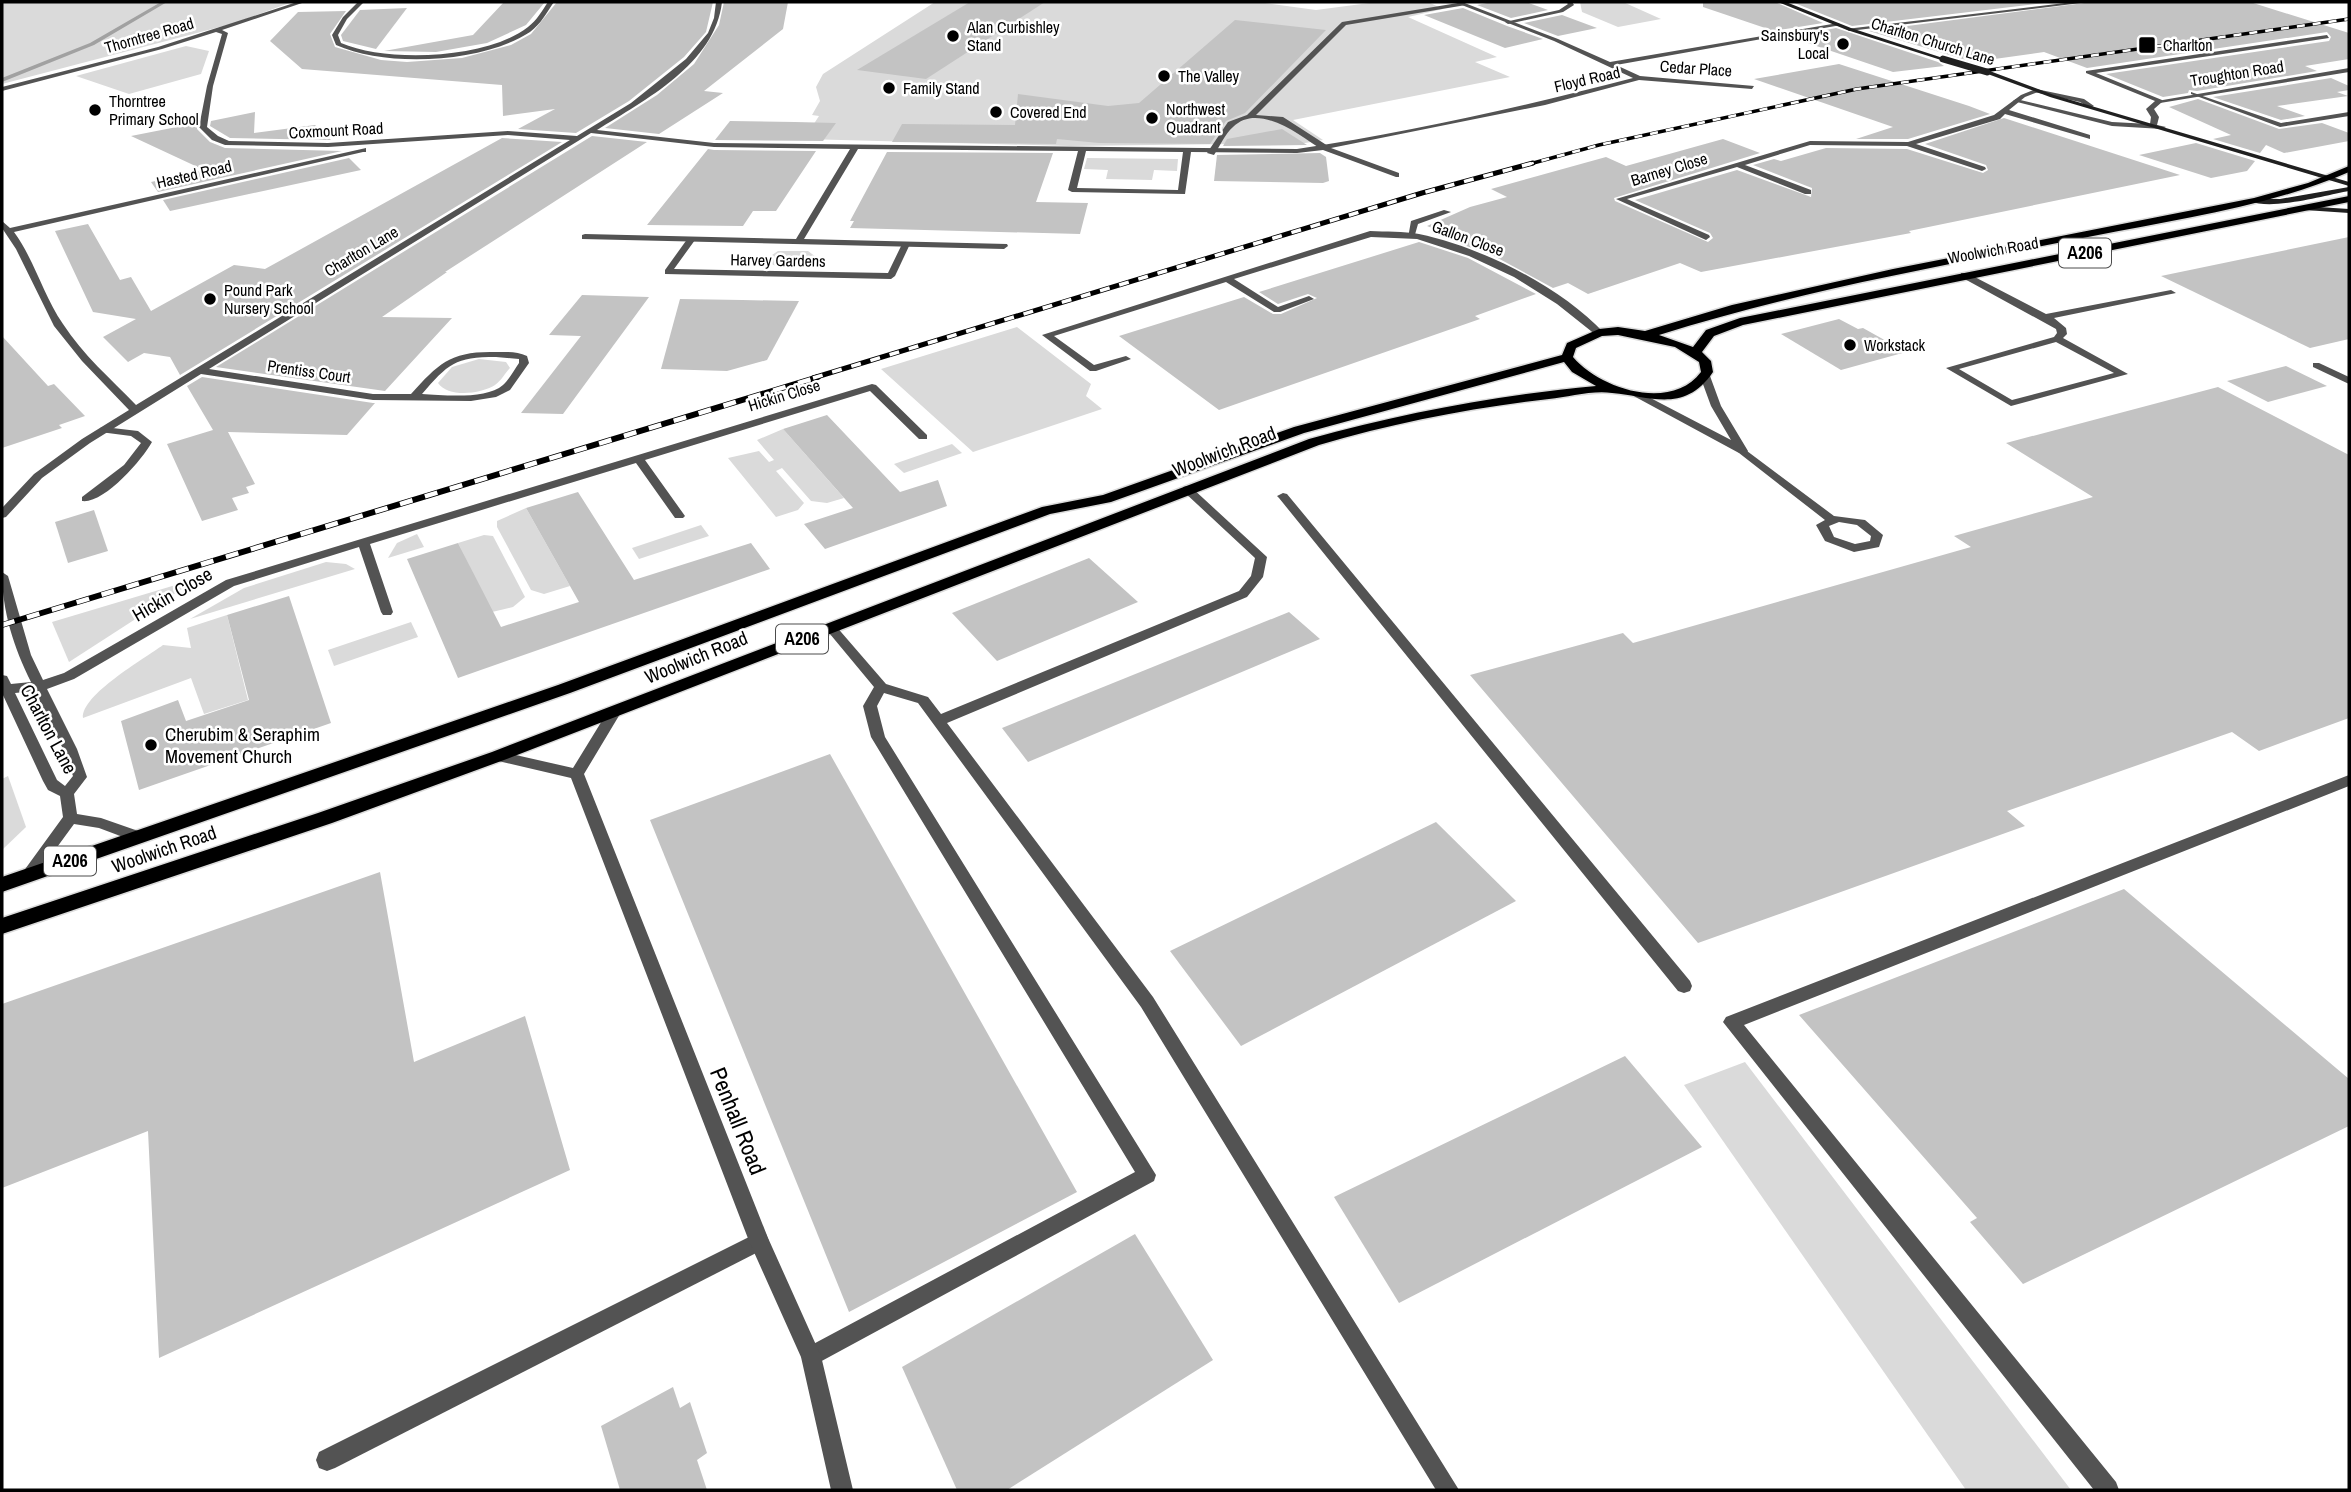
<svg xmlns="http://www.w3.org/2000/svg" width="2351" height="1492" font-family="'Archivo Narrow',sans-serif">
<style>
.green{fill:#dadada}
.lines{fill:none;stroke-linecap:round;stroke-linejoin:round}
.stream{fill:#a1a1a1;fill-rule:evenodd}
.building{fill:#c3c3c3}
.primary-casing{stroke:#dbdbdb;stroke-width:3}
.lane{fill:#535353;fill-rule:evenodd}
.street{fill:#535353;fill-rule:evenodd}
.secondary{fill:#202020;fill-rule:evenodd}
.primary{fill:#000;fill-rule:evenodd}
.rail-far2-casing{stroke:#000;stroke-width:3.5}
.rail-far1-casing{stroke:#000;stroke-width:5}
.rail-casing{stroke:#000;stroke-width:6}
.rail-far2{stroke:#fff;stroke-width:2.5;stroke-dasharray:8;stroke-linecap:butt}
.rail-far1{stroke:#fff;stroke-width:3.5;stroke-dasharray:10;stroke-linecap:butt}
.rail{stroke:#fff;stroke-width:4.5;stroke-dasharray:13;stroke-linecap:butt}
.secondary-bridge{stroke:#202020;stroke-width:7}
.poi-dot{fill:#000;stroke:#fff;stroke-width:2.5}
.labels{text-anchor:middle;stroke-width:5;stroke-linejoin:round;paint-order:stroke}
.far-poi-label{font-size:16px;fill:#000;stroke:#fff;text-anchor:start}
.far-street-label{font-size:16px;fill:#000;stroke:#fff}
.shield{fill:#fff;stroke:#4c4c4c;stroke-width:2}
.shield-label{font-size:18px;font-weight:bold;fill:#000}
.street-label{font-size:19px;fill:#000;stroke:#fff}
.poi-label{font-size:19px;fill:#000;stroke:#fff;text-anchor:start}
.near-street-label{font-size:23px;fill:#000;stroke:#fff}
</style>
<rect width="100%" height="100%" fill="#fff"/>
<g class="green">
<polygon points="2,2 292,2 235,23 2,84"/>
<polygon points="935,2 1258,2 1316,10 1377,2 1428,2 1443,9 1408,17 1497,57 1475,62 1510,77 1293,120 1323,140 1305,143 1070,146 804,139 819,116 812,115 820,101 816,87 823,74"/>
<polygon points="1580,2 1623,2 1661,19 1618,27 1582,12"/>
<polygon points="186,46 209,51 201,74 129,94 76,76"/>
<polygon points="1087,158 1178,159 1177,171 1154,170 1152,180 1106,179 1108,170 1084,169"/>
<path d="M778,251H808L816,257C808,270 787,266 773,265L769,257Z"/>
<polygon points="1017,327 1091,384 1086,396 1102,409 973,452 881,369"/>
<path d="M479,359L506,362L510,368C505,373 501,381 495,385C481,394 448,398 438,383L452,367Z"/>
<polygon points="783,429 844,498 827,503 811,501 782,468 776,471 804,503 798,510 776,517 728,458 759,451 769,462 774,460 757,440"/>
<polygon points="952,444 962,453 904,473 894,464"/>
<polygon points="526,508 570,586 544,594 531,590 497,527 497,521"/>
<polygon points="701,525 709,536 639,559 632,548"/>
<polygon points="417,534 424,547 388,558 397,543"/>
<polygon points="484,535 493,536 525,597 513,607 492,612 458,543"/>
<polygon points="326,562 346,564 355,569 190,619 244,588"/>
<polygon points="199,578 69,662 52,622"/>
<path d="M227,615L248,700L204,714L191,678L83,718C81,695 144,659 163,645L191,648L187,628Z"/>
<polygon points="411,622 418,637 334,666 328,650"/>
<polygon points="8,776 26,827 2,850 2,779"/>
<polygon points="1745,1062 2071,1490 1966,1490 1684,1085"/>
</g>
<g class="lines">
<polygon class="stream" points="161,2 167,2 94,45 2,82 2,78 90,43"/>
</g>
<g class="building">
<polygon points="504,2 545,2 526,25 487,43 436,52 384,51 473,35"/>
<polygon points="557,2 713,2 706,32 684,57 629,101 576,133 518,129 555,109 503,116 502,85 302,69 270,41 298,12 346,11 330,34 335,47 381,60 407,62 462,58 511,45 531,34"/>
<polygon points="724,2 788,2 783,29 704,91 723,93 659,134 605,128 657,95 694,64 719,25"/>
<polygon points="970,2 1045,2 926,79 857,70"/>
<polygon points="1492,2 1526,2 1548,10 1511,18 1477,5"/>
<polygon points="1703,2 1775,2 1823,23 1774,31 1703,7"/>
<polygon points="1792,2 2053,2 1852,26"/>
<polygon points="2092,2 2250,2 2349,33 2349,59 2305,66 2317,71 2197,91 2189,90 2188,93 2163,97 2106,74 2329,41 2331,37 2327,32 2087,68 2044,52 1973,62 1869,31"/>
<polygon points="407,8 376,49 343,41 341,35 360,10"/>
<polygon points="1463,8 1507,26 1543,39 1505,48 1424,15"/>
<polygon points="1562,15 1597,28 1558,36 1524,23"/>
<polygon points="1235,20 1326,30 1245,113 1226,121 1210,144 1099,143 1057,139 1056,144 892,142 902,124 1015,125 1018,94 1108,106 1139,103"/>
<polygon points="1836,28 1938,62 1944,66 1893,72 1790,37"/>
<polygon points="1839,64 1969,106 1990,114 1908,139 1856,139 1893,127 1754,79"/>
<polygon points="2331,78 2349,86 2349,90 2337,92 2348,96 2277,106 2305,116 2281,120 2213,97"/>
<polygon points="2198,99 2279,129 2322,123 2349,133 2349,141 2284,153 2266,145 2260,153 2213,139 2231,135 2169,107"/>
<polygon points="255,112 254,133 315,125 331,140 230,138 210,126 211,121"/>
<polygon points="2004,118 2180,175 1909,231 1911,233 1701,272 1680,263 1588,294 1568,283 1553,288 1494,256 1439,236 1447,234 1427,226 1470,207 1507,197 1491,189 1606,157 1626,166 1723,139 1760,153 1614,198 1615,201 1708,242 1713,238 1710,233 1635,200 1737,170 1811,197 1812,188 1753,165 1774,159 1781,161 1826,148 1907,149 1983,173 1988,170 1986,165 1925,144"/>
<polygon points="730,121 795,122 836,123 823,141 715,140"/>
<polygon points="197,123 197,129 210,142 225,148 342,151 158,192 151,182 204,170 131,136"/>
<polygon points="1282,129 1307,145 1223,146 1227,139"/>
<polygon points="592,136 647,142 445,272 447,272 382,317 452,318 385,391 216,367"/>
<polygon points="502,138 562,142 180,375 170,357 144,353 128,362 103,337 136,319 93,312 55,231 88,224 120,280 131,277 151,311 234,265 265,269"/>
<polygon points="2196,143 2255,161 2247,171 2211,178 2139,155"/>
<polygon points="708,149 714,150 816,151 776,211 753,211 743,226 647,225"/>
<polygon points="887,152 1053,153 1036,202 1088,203 1080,234 850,228 854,221 850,221"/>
<polygon points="1320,153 1326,157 1329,181 1323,183 1214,181 1217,155"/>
<polygon points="349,158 361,170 170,211 163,200"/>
<polygon points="2349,237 2349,339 2310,348 2161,276"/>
<polygon points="1419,242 1468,258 1536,294 1475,316 1480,319 1219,410 1119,336 1244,297 1273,314 1281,314 1317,298 1308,294 1278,304 1259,292"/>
<polygon points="582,295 649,297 563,414 521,413 581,336 549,335"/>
<polygon points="680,299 742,300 799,301 767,360 727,371 661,369"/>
<polygon points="1839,319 1858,329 1863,328 1906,352 1841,370 1781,334"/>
<polygon points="2,336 48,386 54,384 85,416 59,425 62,428 2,448"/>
<polygon points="2286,366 2327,386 2268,402 2227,381"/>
<polygon points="202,377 373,403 375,403 347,435 228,432 255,484 246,487 249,493 232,498 238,510 202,521 167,444 213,430 187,386"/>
<polygon points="2218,387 2349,455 2349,718 2259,751 2232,732 2007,811 2025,826 1698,943 1470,675 1623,633 1633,643 1971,547 1954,536 2093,497 2006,443"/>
<polygon points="827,415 900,492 938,480 947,506 825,549 804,524 853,508 783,429"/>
<polygon points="578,492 634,580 751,543 770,569 458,678 407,559 458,543 501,627 579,602 526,508"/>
<polygon points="94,510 108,551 68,563 55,522"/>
<polygon points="1089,558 1138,602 997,661 952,613"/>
<polygon points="289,596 331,723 139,790 121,721 178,700 186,721 249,700 227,615"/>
<polygon points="1289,612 1320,639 1028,762 1002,728"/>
<polygon points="830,754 1077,1192 849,1312 650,820"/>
<polygon points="1436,822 1516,901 1241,1046 1170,951"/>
<polygon points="380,872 414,1062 525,1016 570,1170 159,1358 148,1131 2,1188 2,1004"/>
<polygon points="2124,889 2349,1079 2349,1126 2023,1284 1970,1222 1977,1218 1799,1015"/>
<polygon points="1625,1056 1702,1147 1399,1303 1334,1197"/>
<polygon points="1135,1234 1213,1360 1007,1490 957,1490 902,1367"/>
<polygon points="673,1387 680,1408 690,1402 707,1453 697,1460 707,1490 620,1490 601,1426"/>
</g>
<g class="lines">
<g class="primary-casing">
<path id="primary" d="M2349,166V172C2268,207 2179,219 2093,236C1947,265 1801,290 1659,335L1693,347L1706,330L1740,318L2349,196V202L1743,325L1714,336L1702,352L1711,361L1713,372C1685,413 1653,397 1612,393C1593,390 1568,397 1549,399C1471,408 1394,423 1319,445L504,760L332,823L2,934V918L318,813L492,752L1309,439C1403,413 1499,395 1596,386L1572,372L1564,362L1304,433L1111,502L1050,514L570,693L2,892V877L558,685L1042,507L1103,495L1294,427L1562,355L1567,343L1599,329L1618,327L1645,331L1732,305L1893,269L2254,198L2308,183ZM1618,335L1675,347L1699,362L1701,372C1671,412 1600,389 1573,357L1576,348L1602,336Z"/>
</g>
<g class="lane">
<path d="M1464,2L1466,5L1346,25L1256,115L1283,117L1328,146V150H1322C1300,135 1258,102 1233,127C1225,134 1220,146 1214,155L1207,153L1228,122L1247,115L1342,22Z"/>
<polygon points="1566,2 1572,2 1574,5 1563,12 1508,24 1505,22 1559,10 1568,4"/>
<polygon points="2327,35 2329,38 2096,73 2162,100 2162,102 2154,109 2159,117 2157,125 2166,127 2162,129 2112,126 2013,101 2016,99 2112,122 2150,124 2151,117 2146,109 2155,101 2086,73 2086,71"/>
<polygon points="2036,89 2084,99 2094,106 2090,108 2080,102 2034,92"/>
<polygon points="2191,92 2281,123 2349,112 2349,116 2280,127 2191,94"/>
<polygon points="1444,210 1451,212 1418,224 1414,238 1408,238 1411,221"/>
<polygon points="691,237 695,240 674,269 888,273 903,242 910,244 895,276 891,279 665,274 665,270 688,238"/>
<path d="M1961,273H1967L2046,314L2171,290L2176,293L2054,318L2066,328L2067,334L2063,338L2128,374L2011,406L1946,368L2054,337L2057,333L2056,329L1961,277ZM2056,342L2114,373L2012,400L1959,369Z"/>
<polygon points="2313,363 2319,363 2349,377 2349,384 2313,367"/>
<path d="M104,427L138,431L152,442C142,460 104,504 82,501V497L124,465L141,443L131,436L100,432V428Z"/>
<path d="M1743,448L1834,516L1865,520L1883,535L1879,547L1854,552L1825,541L1816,525L1825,520L1739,453L1738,451ZM1839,522L1857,525L1871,536L1870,541L1855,544L1834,537L1829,526Z"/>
<polygon points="1187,486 1191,487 1267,557 1263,577 1247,597 947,723 1153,997 1459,1490 1436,1490 1141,1007 918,703 884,693 877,706 885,737 1156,1175 1154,1181 818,1363 811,1366 804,1363 801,1356 804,1349 1135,1172 871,737 863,706 874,687 825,628 831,624 835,625 886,684 928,697 941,714 1239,591 1251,576 1255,558 1183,491 1183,487"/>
<polygon points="1283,493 1287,494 1690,981 1692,986 1690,991 1684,993 1678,991 1279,498 1277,496"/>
<polygon points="2349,775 2349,786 1744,1025 2116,1482 2119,1490 2094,1490 1723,1022 1726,1017"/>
<polygon points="759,1232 766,1234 769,1241 766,1248 335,1468 327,1471 319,1468 316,1460 319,1452"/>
</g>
<g class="street">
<path d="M297,2H305L222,30L228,33L213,86L207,127L218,136L229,141L328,143L508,131L577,136L631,103L686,59L708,33L714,18L716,2H722C715,64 645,100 597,130L714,143L1297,149C1410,132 1522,107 1633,78L1554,41L1454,2H1462L1558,39L1610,62L1838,23L1841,25L1616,65L1640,76L1754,86L1752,89L1639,80L1545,105L1331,148L1399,173V177H1396L1323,150L1297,153L1191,152L1185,194L1072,192L1068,190L1078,151L858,149L804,239L1007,244L1008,246L1004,249L582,239V235L585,234L796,239L850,149L714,147L591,133L209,369L373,394H411C439,363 451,351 495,352C506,352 517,351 527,356L529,363L510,390L496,397L471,401L373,400L201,374L90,443L42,478L6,517L2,518V508L34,474L82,439L129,410L82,361L54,326L16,249L2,228V221L10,228L366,148V152H363L14,232C35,261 43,295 63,324C83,355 111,379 136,405L570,140L508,135L328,147L225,145L212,140L199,127L207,86L222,34L216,32L162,49L2,91V87L158,47ZM1086,151L1183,152L1178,190L1077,188ZM496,357L519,359V363C514,370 509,380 503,385C486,400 443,395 422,394C448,364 455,357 496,357Z"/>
<path d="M358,2H364L347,19L338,35L341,43C387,63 487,59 528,27C537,20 542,11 548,2H554C547,12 541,24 530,32C483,63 387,68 336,45L332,35L343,17Z"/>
<polygon points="2073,2 2089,2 1849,31 1846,29"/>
<polygon points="2349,68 2349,72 2160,103 2157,101"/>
<polygon points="2036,89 2038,92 2025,97 2009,110 2090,135 2090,139 2005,114 2000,119 1916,144 1985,167 1986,169 1982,171 1907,146 1810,145 1745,165 1811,190 1811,194 1805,194 1737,167 1627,199 1709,235 1710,237 1706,240 1616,199 1810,141 1908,142 1994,115 2021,95"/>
<path d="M1370,231C1386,232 1403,231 1419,234C1481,247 1560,286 1604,333L1596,335L1557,304L1514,277L1469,256L1417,239L1371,237L1234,279L1278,307L1309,296L1314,299L1280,312H1274L1226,282L1054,336L1094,365L1126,356L1131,359L1096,371H1090L1042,335Z"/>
<polygon points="1705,373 1710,376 1721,406 1748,451 1747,453 1739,453 1630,394 1639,392 1731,440 1711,406 1700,376"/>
<path d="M872,384L876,385L927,435V439H919L870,391L645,460L685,516L683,518H675L636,463L370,544L393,612L391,615H383L381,612L359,547L234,586L74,679L47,689L77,749L87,777L74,794L77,814L101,818L144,833L146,837L144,841L139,843L99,828L74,824L33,880H23L20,876L23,872L63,817L60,796L48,790L43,781L2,693V675L7,676L11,684L31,682C14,648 2,611 2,572L8,576L31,655L43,680L64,673L226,580ZM35,691L63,749L73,776L65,786L57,780L15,693Z"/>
<polygon points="613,709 620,714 584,774 768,1238 821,1356 853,1490 831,1490 801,1357 749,1241 571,778 498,761 491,756 498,751 573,768 608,711"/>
</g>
<g class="secondary">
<polygon points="1778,2 1786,2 1851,28 1946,59 1941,60 1847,30"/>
<polygon points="1987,70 2054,95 2349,182 2349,186 2050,97 1985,73"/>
<path d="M2349,187V191C2326,195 2270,211 2251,201L2255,199H2280Z"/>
<polygon points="2302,206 2349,209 2349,213 2305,210 2302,210"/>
</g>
<use href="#primary" class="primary"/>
<g class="rail-far2-casing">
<polyline id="rail-far2" points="1526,165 1599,145 1857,89 2349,19"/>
</g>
<g class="rail-far1-casing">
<polyline id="rail-far1" points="813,378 1422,193 1533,163"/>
</g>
<g class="rail-casing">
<polyline id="rail" points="2,625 818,377"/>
</g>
<use href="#rail-far2" class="rail-far2"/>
<use href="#rail-far1" class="rail-far1"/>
<use href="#rail" class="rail"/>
<polyline class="secondary-bridge" points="1943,59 1987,72"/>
</g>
<g class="poi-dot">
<circle cx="953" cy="36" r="7"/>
<circle cx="1843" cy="44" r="7"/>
<rect x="2138" y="36" width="18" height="18" rx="3.5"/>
<circle cx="1164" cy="76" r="7"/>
<circle cx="889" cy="88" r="7"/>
<circle cx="95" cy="110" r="7"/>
<circle cx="996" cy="112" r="7"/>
<circle cx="1152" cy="118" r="7"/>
<circle cx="210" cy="299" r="7"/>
<circle cx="1850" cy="345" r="7"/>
<circle cx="151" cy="745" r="7"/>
</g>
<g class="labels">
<g class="far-poi-label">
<text x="967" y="33">Alan Curbishley<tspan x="967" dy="18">Stand</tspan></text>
<text x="1829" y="41" text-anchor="end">Sainsbury's<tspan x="1829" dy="18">Local</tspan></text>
<text x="2163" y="51">Charlton</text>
<text x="1178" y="82">The Valley</text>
<text x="903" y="94">Family Stand</text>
<text x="109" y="107">Thorntree<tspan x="109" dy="18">Primary School</tspan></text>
<text x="1166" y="115">Northwest<tspan x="1166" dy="18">Quadrant</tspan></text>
<text x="1010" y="118">Covered End</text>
<text x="224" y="296">Pound Park<tspan x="224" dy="18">Nursery School</tspan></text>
<text x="1864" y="351">Workstack</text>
</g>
<g class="far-street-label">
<text transform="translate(149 35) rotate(-16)" y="6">Thorntree Road</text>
<text transform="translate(1933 41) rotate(17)" y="6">Charlton Church Lane</text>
<text transform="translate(1696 68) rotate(4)" y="6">Cedar Place</text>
<text transform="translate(2237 73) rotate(-9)" y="6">Troughton Road</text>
<text transform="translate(1587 79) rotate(-13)" y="6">Floyd Road</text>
<text transform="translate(336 130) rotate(-3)" y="6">Coxmount Road</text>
<text transform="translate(1669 169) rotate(-17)" y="6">Barney Close</text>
<text transform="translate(194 174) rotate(-13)" y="6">Hasted Road</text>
<text transform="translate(1468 238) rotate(20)" y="6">Gallon Close</text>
<text transform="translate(1993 250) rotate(-10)" y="6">Woolwich Road</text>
<text transform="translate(361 251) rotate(-31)" y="6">Charlton Lane</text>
<text transform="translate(778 260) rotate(1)" y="6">Harvey Gardens</text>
<text transform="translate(309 371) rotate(8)" y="6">Prentiss Court</text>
<text transform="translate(784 395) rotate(-17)" y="6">Hickin Close</text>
</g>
<g class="shield">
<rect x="2059" y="238.5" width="52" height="29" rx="5"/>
<rect x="776" y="624.5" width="52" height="29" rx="5"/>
<rect x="44" y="846.5" width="52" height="29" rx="5"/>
</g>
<g class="shield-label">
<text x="2085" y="259">A206</text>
<text x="802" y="645">A206</text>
<text x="70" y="867">A206</text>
</g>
<g class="street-label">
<text transform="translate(1224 451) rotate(-21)" y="7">Woolwich Road</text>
<text transform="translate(172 594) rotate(-30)" y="7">Hickin Close</text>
<text transform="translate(696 657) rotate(-22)" y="7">Woolwich Road</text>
<text transform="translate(49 729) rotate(62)" y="7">Charlton Lane</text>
<text transform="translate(164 849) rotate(-19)" y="7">Woolwich Road</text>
</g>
<g class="poi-label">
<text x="165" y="741">Cherubim &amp; Seraphim<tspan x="165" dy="22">Movement Church</tspan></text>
</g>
<g class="near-street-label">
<text transform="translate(738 1121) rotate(68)" y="8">Penhall Road</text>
</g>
</g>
<rect width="2351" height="1492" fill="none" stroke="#000000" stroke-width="7"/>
</svg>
